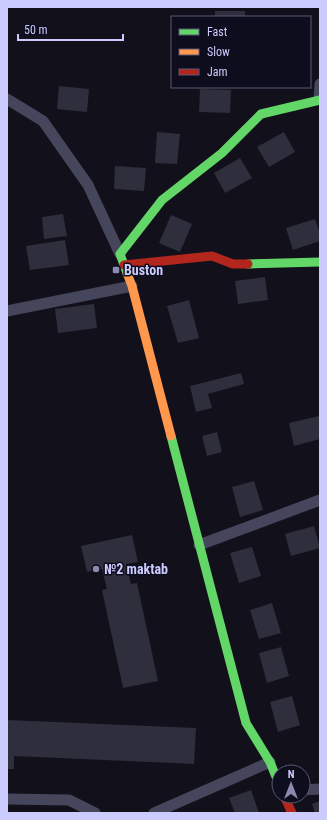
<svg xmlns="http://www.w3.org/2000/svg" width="327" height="820" font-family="'Roboto Condensed',sans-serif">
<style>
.building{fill:#2e2e3c}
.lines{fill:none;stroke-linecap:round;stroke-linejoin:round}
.street{stroke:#45465b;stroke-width:11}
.fast{stroke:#63d668;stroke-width:9}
.slow{stroke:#ff974d;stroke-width:9}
.jam{stroke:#b3261e;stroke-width:9}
.poi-dot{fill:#8a8aae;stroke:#0e0d1d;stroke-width:1.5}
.labels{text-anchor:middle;stroke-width:3;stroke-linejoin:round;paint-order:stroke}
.poi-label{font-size:14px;font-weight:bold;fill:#cbcbfd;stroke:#0e0d1d;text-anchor:start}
</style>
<rect width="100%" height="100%" fill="#12101a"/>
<g class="building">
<rect x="215" y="11" width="30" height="6"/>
<polygon points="59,86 89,89 87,112 57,109"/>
<polygon points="200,89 231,90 230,113 199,112"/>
<polygon points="157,132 180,134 177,164 155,163"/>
<polygon points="284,132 295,152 269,167 257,147"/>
<polygon points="240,158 252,178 225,193 214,173"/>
<polygon points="115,166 146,168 144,191 114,189"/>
<polygon points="63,214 67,236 44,239 42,217"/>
<polygon points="171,215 192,224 180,252 159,243"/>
<polygon points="315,219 320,234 320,241 293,250 286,228"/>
<polygon points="65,240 69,265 30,270 26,246"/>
<polygon points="265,277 268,300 238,304 235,281"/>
<polygon points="189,300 199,338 178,343 167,306"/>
<polygon points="94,304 97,328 58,333 55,309"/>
<polygon points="241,373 244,384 208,394 212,408 196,412 190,386"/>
<polygon points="319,416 320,422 320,439 294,446 289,423"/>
<polygon points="217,432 222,452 207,456 202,436"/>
<polygon points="254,481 263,510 240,517 232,487"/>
<polygon points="314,526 320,548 291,556 285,534"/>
<polygon points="132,535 138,562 126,564 131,584 137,583 158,681 123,688 102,590 107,589 102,569 87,572 81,546"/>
<polygon points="252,547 261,576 239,583 230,553"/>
<polygon points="272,603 281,633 259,639 250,610"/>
<polygon points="281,647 289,676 267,683 259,653"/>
<polygon points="292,696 300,725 278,732 270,702"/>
<polygon points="7,720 196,728 194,764 14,756 14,769 7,769"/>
<polygon points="251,790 259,813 235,813 229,798"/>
<polygon points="320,801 320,813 315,813 312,804"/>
</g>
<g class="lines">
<g class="street">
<polyline points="7,99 43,121 88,185 120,254"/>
<polyline points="319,99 320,84"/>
<polyline points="7,311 132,286"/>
<polyline points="199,545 320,500"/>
<polyline points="303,790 320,789"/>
<polyline points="7,799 69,800 95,813"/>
<polyline points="154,813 270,762"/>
</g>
<g class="fast">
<polyline points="248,264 320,262"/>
<polyline points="127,273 120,254 162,200 222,153 261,114 320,100"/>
<polyline points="171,436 246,723 270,762 279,784"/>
</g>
<polyline class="slow" points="127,273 132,286 171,436"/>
<g class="jam">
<polyline points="124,265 212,256 233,264 248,264"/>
<polyline points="284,796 292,813"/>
</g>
</g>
<g class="poi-dot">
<rect x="112" y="266" width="8" height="8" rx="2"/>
<circle cx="96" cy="569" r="4"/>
</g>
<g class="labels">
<g class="poi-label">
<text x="124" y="275">Buston</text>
<text x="104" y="574">№2 maktab</text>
</g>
</g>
<rect width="327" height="820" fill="none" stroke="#cbcbfd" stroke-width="16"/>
<rect x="171" y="16" width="140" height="72" fill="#0e0d1d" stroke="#5a5977"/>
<rect x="179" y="29" width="20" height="6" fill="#63d668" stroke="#5a5977"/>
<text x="207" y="36" font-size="12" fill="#cbcbfd">Fast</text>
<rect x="179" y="49" width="20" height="6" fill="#ff974d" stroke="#5a5977"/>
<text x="207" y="56" font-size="12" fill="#cbcbfd">Slow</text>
<rect x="179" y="69" width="20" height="6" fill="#b3261e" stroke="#5a5977"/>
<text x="207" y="76" font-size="12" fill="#cbcbfd">Jam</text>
<g transform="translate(291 784)"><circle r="19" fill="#0e0d1d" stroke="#5a5977"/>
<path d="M0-3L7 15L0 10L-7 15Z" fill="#8a8aae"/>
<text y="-6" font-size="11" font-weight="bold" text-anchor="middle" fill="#cbcbfd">N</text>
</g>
<path d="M18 34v6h105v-6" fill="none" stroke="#cbcbfd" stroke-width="2"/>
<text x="24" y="34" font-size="12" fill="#cbcbfd" stroke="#0e0d1d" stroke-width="3" paint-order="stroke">50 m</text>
</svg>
